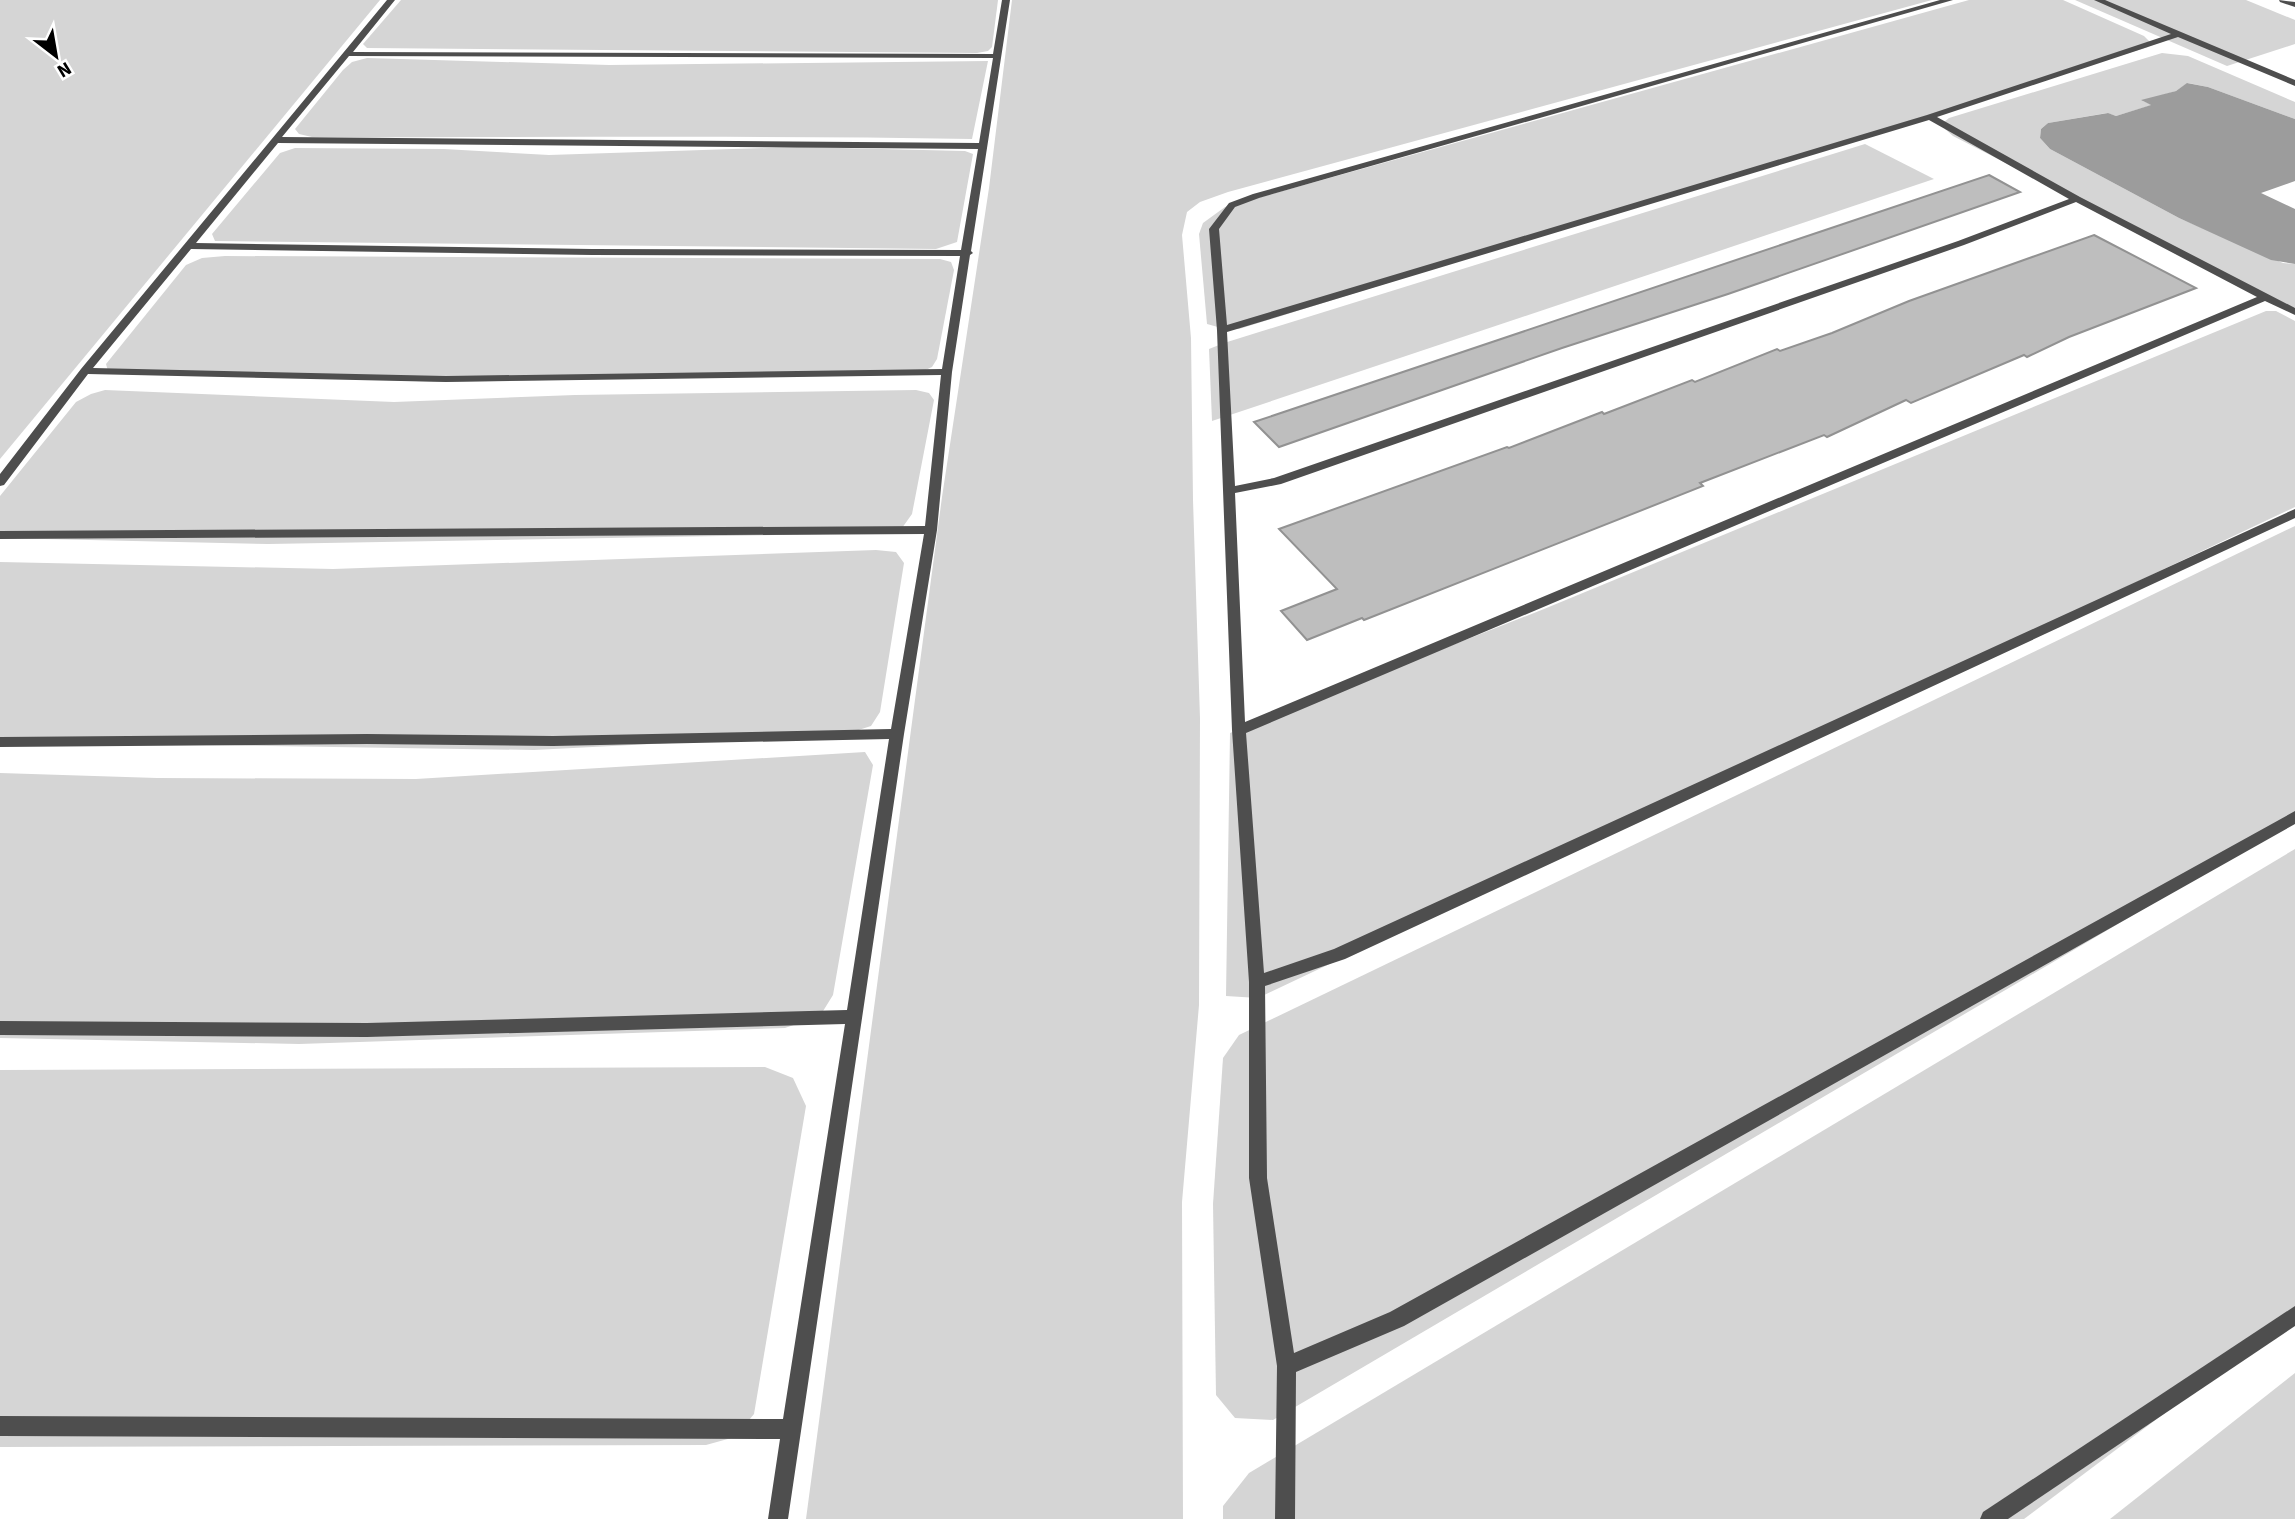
<svg xmlns="http://www.w3.org/2000/svg" width="2295" height="1519" font-family="'Source Sans 3',sans-serif">
<style>
.green{fill:#d5d5d5}
.water{fill:#9c9c9c}
.building{fill:#bebebe;stroke:#929292;stroke-width:2}
.lines{fill:none;stroke-linecap:round;stroke-linejoin:round}
.minor{fill:#4e4e4e;fill-rule:evenodd}
</style>
<rect width="100%" height="100%" fill="#fff"/>
<g class="green">
<polygon points="0,0 380,0 0,459"/>
<polygon points="401,0 998,0 992,47 988,51 977,53 367,48 363,44"/>
<polygon points="1012,0 1932,0 1228,192 1200,202 1187,212 1182,235 1191,338 1193,500 1200,718 1199,1005 1182,1202 1183,1519 806,1519 942,497 989,188"/>
<polygon points="1969,0 2063,0 2144,36 2150,42 2148,47 1239,329 1225,329 1207,324 1199,234 1203,223 1225,207"/>
<polygon points="2075,0 2246,0 2295,20 2295,44 2227,66"/>
<polygon points="2162,53 2188,56 2295,102 2295,119 2208,87 2188,83 2176,91 2143,101 2152,105 2116,116 2107,113 2048,123 2041,129 2040,138 2050,149 2179,218 2283,263 2295,264 2295,311 1953,136 1945,129 1944,122 1949,118"/>
<path d="M367,58L609,65L988,61L972,139C752,135 532,138 312,137L299,134L295,129L343,70L352,62Z"/>
<polygon points="1865,144 1934,179 1212,421 1209,349 1224,343"/>
<polygon points="797,147 965,151 973,154 957,242 936,249 215,241 212,234 280,153 295,148 444,149 549,155"/>
<polygon points="225,256 940,259 951,262 954,270 937,359 932,367 919,373 446,382 108,371 106,364 186,265 202,258"/>
<polygon points="2266,311 2276,311 2295,321 2295,507 1258,998 1226,996 1230,733 1544,609"/>
<polygon points="105,390 394,402 575,395 916,390 929,393 934,400 912,514 902,528 887,533 268,544 0,538 0,496 76,402 91,394"/>
<polygon points="2295,526 2295,820 1273,1420 1235,1418 1216,1395 1213,1204 1223,1058 1239,1035"/>
<polygon points="876,550 896,552 904,563 880,712 871,726 846,734 534,750 0,742 0,562 333,569"/>
<polygon points="865,752 873,765 833,995 820,1016 785,1028 299,1044 0,1038 0,773 157,778 416,779"/>
<polygon points="2295,849 2295,1315 2024,1519 1223,1519 1223,1506 1249,1473"/>
<polygon points="765,1067 793,1078 806,1106 754,1414 735,1437 706,1445 0,1447 0,1070"/>
<polygon points="2295,1373 2295,1519 2110,1519"/>
</g>
<polygon class="water" points="2187,83 2208,87 2295,119 2295,181 2261,193 2295,209 2295,264 2271,260 2179,218 2050,149 2040,138 2041,129 2048,123 2108,113 2116,116 2151,105 2141,100 2176,91"/>
<g class="building">
<polygon points="1989,175 2020,192 1728,294 1562,348 1279,447 1254,422"/>
<polygon points="2094,235 2196,288 2069,337 2027,357 2024,355 1911,403 1906,400 1827,437 1824,435 1700,483 1703,486 1364,620 1362,618 1307,640 1281,611 1337,589 1279,529 1507,447 1509,448 1602,412 1604,414 1692,380 1695,382 1777,349 1780,351 1832,333 1909,301"/>
</g>
<g class="lines">
<g class="minor">
<path d="M387,0H395L353,52L993,54L1002,0H1010L971,251L973,253L970,255L952,372L937,530L904,734L788,1519H768L780,1439L0,1436V1416L783,1419L845,1024L367,1037L0,1035V1021L367,1023L847,1010L889,739L553,746L367,744L0,747V737L367,734L553,736L891,729L924,534L0,539V531L925,526L941,375L446,382L88,374L4,485L0,486V474L81,369ZM349,56L993,58L979,143L282,137ZM278,143L978,149L961,250L592,249L196,243ZM191,249L592,255L960,256L942,369L446,376L93,368Z"/>
<path d="M1940,0H1953L1259,198L1235,207L1219,229L1227,325L1927,115L2171,34L2094,0H2105L2295,80V86L2178,37L1937,117L2080,197L2295,308V315L2265,301L1246,733L1264,973L1334,949L2295,509V518L1345,959L1265,986L1267,1178L1294,1353L1390,1312L2295,811V824L1404,1326L1296,1372L1295,1519H1275L1277,1366L1249,1178V982L1232,730L1217,330L1209,229L1229,203L1253,194ZM1929,120L2069,199L1958,241L1274,478L1235,486L1227,332ZM2076,202L2257,297L1245,722L1235,493L1281,484L1964,245Z"/>
<polygon points="2279,0 2295,2 2295,7 2280,2"/>
<polygon points="2295,1306 2295,1326 2008,1519 1980,1519 1983,1512"/>
</g>
</g>
<g transform="translate(56 56) rotate(149)" stroke="#ffffff" stroke-width="5" paint-order="stroke">
<path d="M0-5L12 26L0 18L-12 26Z" fill="#000000"/>
<text y="-10" font-size="19" font-weight="bold" text-anchor="middle" fill="#000000">N</text>
</g>
</svg>
